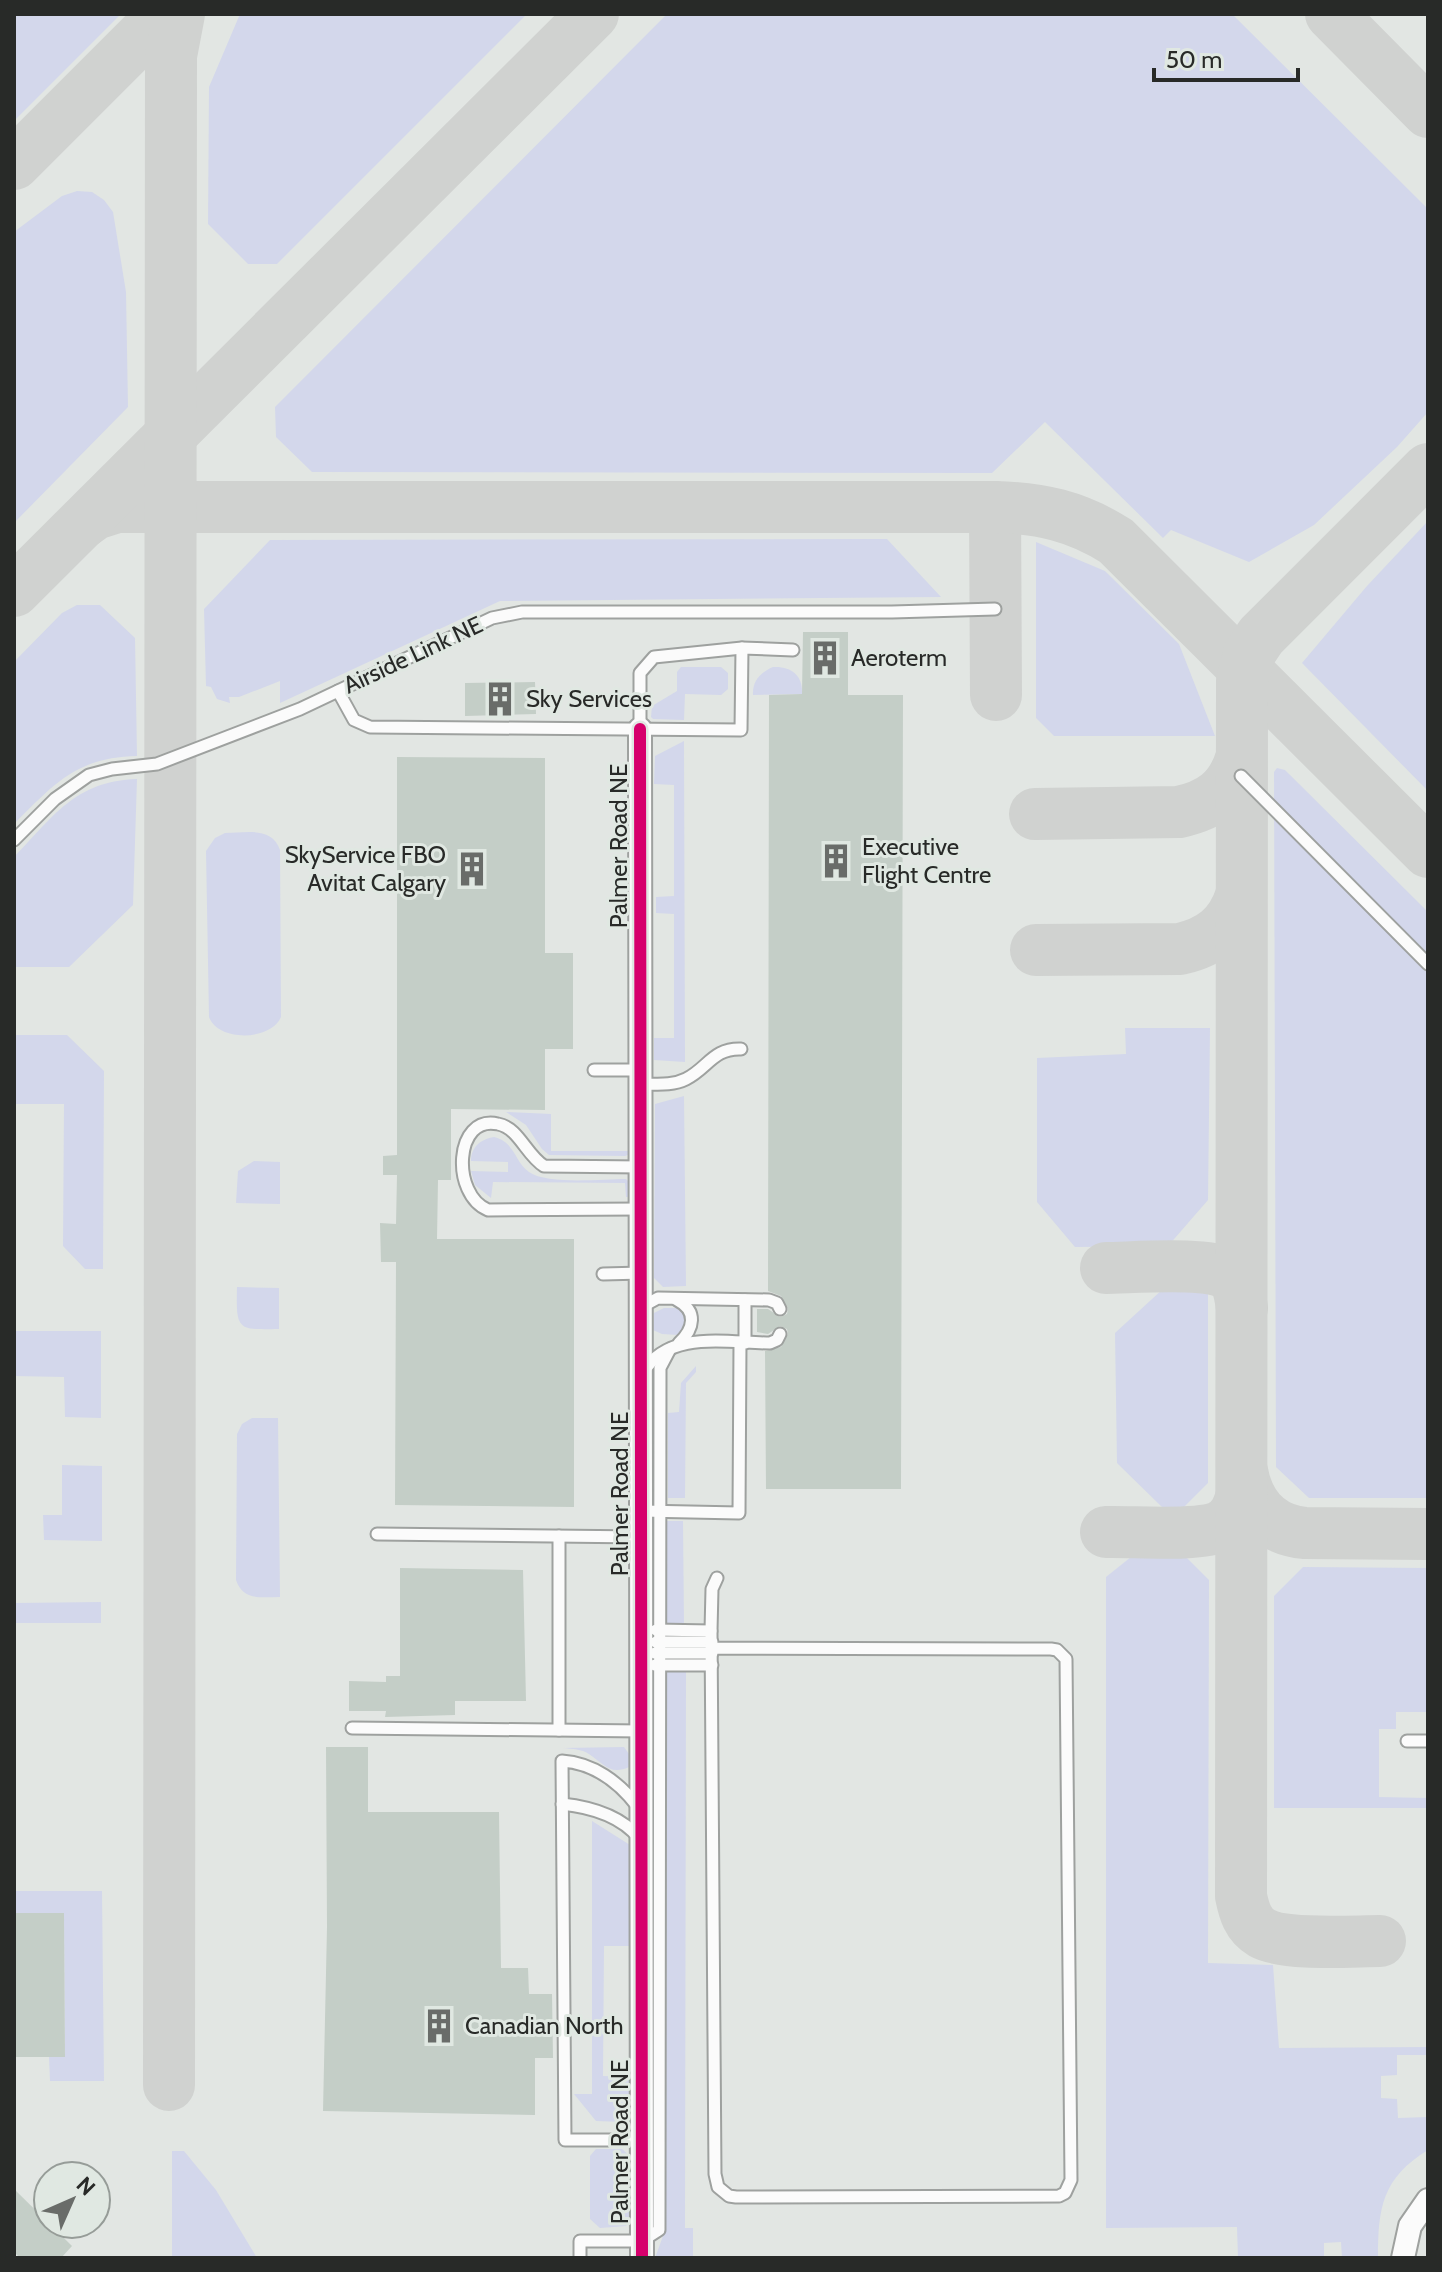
<svg xmlns="http://www.w3.org/2000/svg" width="1442" height="2272" font-family="Cabin,sans-serif">
<style>
.green{fill:#d3d7eb}
.lines{fill:none;stroke-linecap:round;stroke-linejoin:round}
.taxiway{stroke:#d0d2d0;stroke-width:52}
.building{fill:#c4cec7}
.lane-casing{stroke:#9ea19f;stroke-width:15}
.street-casing{stroke:#9ea19f;stroke-width:26}
.lane{stroke:#fbfbfb;stroke-width:11}
.street{stroke:#fbfbfb;stroke-width:22}
.cycleway-casing{stroke:#e0e8e2;stroke-width:17}
.cycleway{stroke:#d6006c;stroke-width:12}
.labels{text-anchor:middle;stroke-width:6;stroke-linejoin:round;paint-order:stroke}
.street-label{font-size:24px;fill:#282a28;stroke:#e0e8e2}
.poi-label{font-size:24px;fill:#282a28;stroke:#e0e8e2;text-anchor:start}
</style>
<rect width="100%" height="100%" fill="#e2e6e3"/>
<g class="green">
<polygon points="14,14 121,14 14,121"/>
<polygon points="240,14 527,14 277,264 248,264 208,224 209,87"/>
<polygon points="667,14 1232,14 1428,209 1428,412 1397,447 1314,525 1249,562 1171,530 1163,538 1045,422 992,473 312,472 276,437 275,407"/>
<polygon points="77,191 92,192 104,200 113,212 126,292 128,407 14,523 14,232 62,196"/>
<polygon points="1428,521 1428,791 1302,663 1367,586"/>
<polygon points="887,539 941,597 500,601 280,703 280,681 239,697 229,697 230,703 217,699 211,687 206,686 204,609 270,540"/>
<polygon points="1036,542 1105,571 1179,644 1215,736 1054,736 1036,718"/>
<path d="M77,605H100L135,638L137,756C77,757 54,784 14,824V662L62,613Z"/>
<polygon points="681,667 721,667 728,673 728,689 721,695 685,694 684,720 653,719 651,717 652,706 677,691 677,672"/>
<path d="M773,667C792,666 803,676 802,694L753,695C752,681 761,672 773,667Z"/>
<polygon points="684,741 685,1062 654,1060 654,1038 674,1038 674,914 656,913 656,897 674,896 674,785 654,784 655,756"/>
<polygon points="1277,768 1285,770 1428,912 1428,1498 1309,1498 1276,1467 1274,772"/>
<path d="M137,779L133,905L69,967H14V857C54,816 75,781 137,779Z"/>
<path d="M225,833C246,833 272,826 280,850L281,1017C271,1041 218,1042 209,1017L206,851L215,838Z"/>
<polygon points="1125,1028 1210,1028 1208,1200 1168,1246 1075,1247 1037,1202 1037,1058 1126,1054"/>
<polygon points="14,1035 67,1035 104,1071 103,1269 85,1269 63,1246 64,1104 14,1104"/>
<polygon points="684,1096 686,1286 663,1287 654,1278 655,1104"/>
<polygon points="506,1112 551,1114 551,1151 630,1151 630,1154 625,1156 549,1155 542,1149 526,1125"/>
<path d="M494,1137C515,1142 514,1161 529,1172C547,1185 603,1179 626,1179L629,1182L630,1197H626L625,1183L493,1182L491,1198L475,1185L471,1171L508,1172V1162L471,1161C471,1147 481,1139 494,1137Z"/>
<polygon points="254,1161 280,1162 280,1204 236,1203 238,1171"/>
<path d="M237,1287L279,1288V1329C237,1330 236,1330 237,1287Z"/>
<polygon points="1163,1289 1208,1290 1208,1483 1183,1508 1163,1508 1117,1463 1115,1333"/>
<polygon points="664,1308 677,1308 684,1313 686,1326 678,1335 662,1334 653,1330 654,1313"/>
<polygon points="14,1331 101,1331 101,1418 65,1417 64,1377 14,1376"/>
<polygon points="696,1366 696,1372 686,1383 685,1498 668,1498 668,1413 679,1412 681,1383"/>
<path d="M252,1418H278L280,1597C261,1597 243,1601 236,1580L237,1434L242,1424Z"/>
<polygon points="62,1465 102,1466 102,1541 44,1540 43,1515 62,1515"/>
<polygon points="664,1521 683,1521 684,1625 665,1625"/>
<path d="M1136,1553H1182L1209,1580L1208,1963L1273,1965L1279,2048L1428,2047V2055H1397V2075L1381,2076V2098L1397,2099L1398,2118L1428,2117V2150C1382,2178 1378,2208 1378,2258H1342L1341,2242L1324,2243V2258H1238L1237,2227L1106,2228V1577Z"/>
<polygon points="1303,1567 1428,1568 1428,1712 1396,1712 1396,1729 1379,1729 1379,1797 1428,1798 1428,1808 1274,1808 1274,1596"/>
<polygon points="101,1602 101,1623 14,1623 14,1603"/>
<polygon points="667,1670 686,1671 685,2228 693,2228 693,2258 655,2258 663,2236"/>
<path d="M624,1747L629,1754V1767C610,1776 603,1763 589,1754C581,1749 573,1749 563,1748Z"/>
<polygon points="592,1821 630,1845 629,1946 604,1946 603,2076 629,2077 629,2116 624,2122 596,2121 574,2094 592,2094"/>
<polygon points="14,1891 102,1891 104,2081 50,2081 49,2057 65,2057 64,1914 14,1913"/>
<polygon points="596,2149 622,2149 631,2157 631,2221 626,2226 600,2228 590,2219 590,2156"/>
<polygon points="172,2151 184,2151 216,2190 257,2258 172,2258"/>
</g>
<g class="lines">
<g class="taxiway">
<polyline points="1331,14 1428,112"/>
<polyline points="14,164 164,14"/>
<polyline points="995,507 996,695"/>
<path d="M84,522L95,514L117,507H995C1040,508 1077,516 1116,541L1428,852"/>
<polyline points="14,591 593,14"/>
<path d="M1035,814L1179,812C1211,805 1231,791 1241,759"/>
<path d="M1036,950L1180,949C1211,942 1231,927 1241,896"/>
<path d="M1106,1268C1130,1268 1213,1261 1229,1275C1239,1283 1240,1296 1242,1308"/>
<path d="M1242,1471C1248,1506 1269,1530 1305,1533L1428,1534"/>
<path d="M1106,1532C1133,1531 1199,1537 1221,1526C1234,1519 1238,1508 1242,1495"/>
<path d="M1380,1941C1352,1941 1285,1946 1262,1933C1248,1925 1244,1911 1241,1896L1242,681L1249,654L1261,636L1428,469"/>
<polyline points="169,2085 171,56 179,14"/>
</g>
</g>
<g class="building">
<polygon points="803,632 848,632 848,695 903,695 901,1489 766,1489 765,1351 781,1347 788,1334 787,1329 780,1326 768,1334 757,1332 757,1309 768,1309 780,1317 787,1314 788,1309 781,1296 768,1291 769,695 802,694"/>
<polygon points="535,682 536,714 465,716 465,683"/>
<polygon points="397,757 545,758 545,953 573,953 573,1049 545,1049 545,1110 451,1109 451,1180 438,1180 437,1239 574,1239 574,1507 395,1505 396,1262 381,1262 380,1223 396,1224 397,1175 383,1175 383,1156 397,1155"/>
<polygon points="400,1568 523,1570 526,1701 455,1701 455,1715 385,1717 386,1711 349,1711 349,1681 386,1682 386,1676 400,1676"/>
<polygon points="326,1747 368,1747 368,1812 499,1812 501,1968 528,1968 529,1994 552,1994 553,2058 535,2058 535,2115 323,2111 327,1927"/>
<polygon points="14,1913 64,1913 65,2057 14,2057"/>
<polygon points="14,2189 72,2246 61,2258 20,2258 14,2252"/>
</g>
<g class="lines">
<g class="lane-casing">
<g id="lane">
<polyline points="338,691 354,720 370,727 741,730 742,648"/>
<polyline points="640,729 640,673 654,657 742,648 793,650"/>
<polyline points="1241,776 1428,964"/>
<polyline points="14,840 55,799 89,775 112,769 157,764 300,709 492,618 522,612 892,612 995,609"/>
<polyline points="594,1070 641,1070"/>
<path d="M642,1084C657,1084 672,1086 686,1079C708,1068 713,1048 741,1049"/>
<path d="M641,1209L488,1210C451,1195 454,1114 498,1124C519,1128 526,1155 544,1166L642,1167"/>
<polyline points="603,1274 642,1273"/>
<path d="M677,1300C698,1311 694,1329 679,1343"/>
<polyline points="643,1311 647,1304 658,1298 769,1300 777,1303 780,1309"/>
<polyline points="745,1343 745,1300"/>
<path d="M643,1373C668,1329 728,1343 770,1343L777,1340L780,1334"/>
<polyline points="642,1511 739,1513 740,1343"/>
<polyline points="377,1534 642,1537"/>
<polyline points="656,1630 711,1631"/>
<polyline points="656,1642 712,1642"/>
<polyline points="712,1648 1051,1649 1057,1650 1066,1659 1071,2180 1065,2193 1059,2196 736,2197 729,2196 718,2187 715,2174 711,1631 712,1589 717,1578"/>
<polyline points="655,1653 712,1653"/>
<polyline points="655,1665 712,1665"/>
<polyline points="352,1728 642,1731"/>
<polyline points="559,1730 559,1536"/>
<polyline points="1407,1741 1428,1741"/>
<path d="M562,1804C591,1807 620,1815 639,1838"/>
<path d="M638,1807C619,1782 593,1763 562,1761L565,2140H642"/>
<polyline points="580,2258 580,2241 642,2241 659,2230 660,1368 670,1349"/>
</g>
</g>
<g class="street-casing">
<g id="street">
<polyline points="640,729 642,2258"/>
<polyline points="1403,2258 1410,2226 1428,2200"/>
</g>
</g>
<use href="#lane" class="lane"/>
<use href="#street" class="street"/>
<g class="cycleway-casing">
<polyline id="cycleway" points="640,729 642,2258"/>
</g>
<use href="#cycleway" class="cycleway"/>
</g>
<defs>
<g id="building-bare" transform="scale(2.76)"><path d="M-4-6H4V6H1V3H-1V6H-4ZM-2.5-4.3h1.7v1.8h-1.7ZM.8-4.3h1.7v1.8H.8ZM-2.5-1h1.7V.8h-1.7ZM.8-1h1.7V.8H.8Z" fill="#696c69" stroke="#e0e8e2" stroke-width="2.5" paint-order="stroke"/></g>
</defs>
<g fill-rule="evenodd">
<use href="#building-bare" x="825" y="658"/>
<use href="#building-bare" x="500" y="699"/>
<use href="#building-bare" x="836" y="861"/>
<use href="#building-bare" x="472" y="869"/>
<use href="#building-bare" x="439" y="2026"/>
</g>
<g class="labels">
<g class="street-label">
<text transform="translate(413 655) rotate(-25)" y="8">Airside Link NE</text>
<text transform="translate(619 846) rotate(-90)" y="8">Palmer Road NE</text>
<text transform="translate(620 1494) rotate(-90)" y="8">Palmer Road NE</text>
<text transform="translate(620 2142) rotate(-90)" y="8">Palmer Road NE</text>
</g>
<g class="poi-label">
<text x="851" y="666">Aeroterm</text>
<text x="526" y="707">Sky Services</text>
<text x="862" y="855">Executive<tspan x="862" dy="28">Flight Centre</tspan></text>
<text x="446" y="863" text-anchor="end">SkyService FBO<tspan x="446" dy="28">Avitat Calgary</tspan></text>
<text x="465" y="2034">Canadian North</text>
</g>
</g>
<rect width="1442" height="2272" fill="none" stroke="#282a28" stroke-width="32"/>
<g transform="translate(72 2200) rotate(45)"><circle r="38" fill="#e0e8e2" stroke="#969c98" stroke-width="2"/>
<path d="M0-6L14 30L0 20L-14 30Z" fill="#696c69"/>
<text y="-12" font-size="22" font-weight="bold" text-anchor="middle" fill="#282a28">N</text>
</g>
<path d="M1154 68v12h144v-12" fill="none" stroke="#282a28" stroke-width="4"/>
<text x="1166" y="68" font-size="24" fill="#282a28" stroke="#e0e8e2" stroke-width="6" paint-order="stroke">50 m</text>
</svg>
